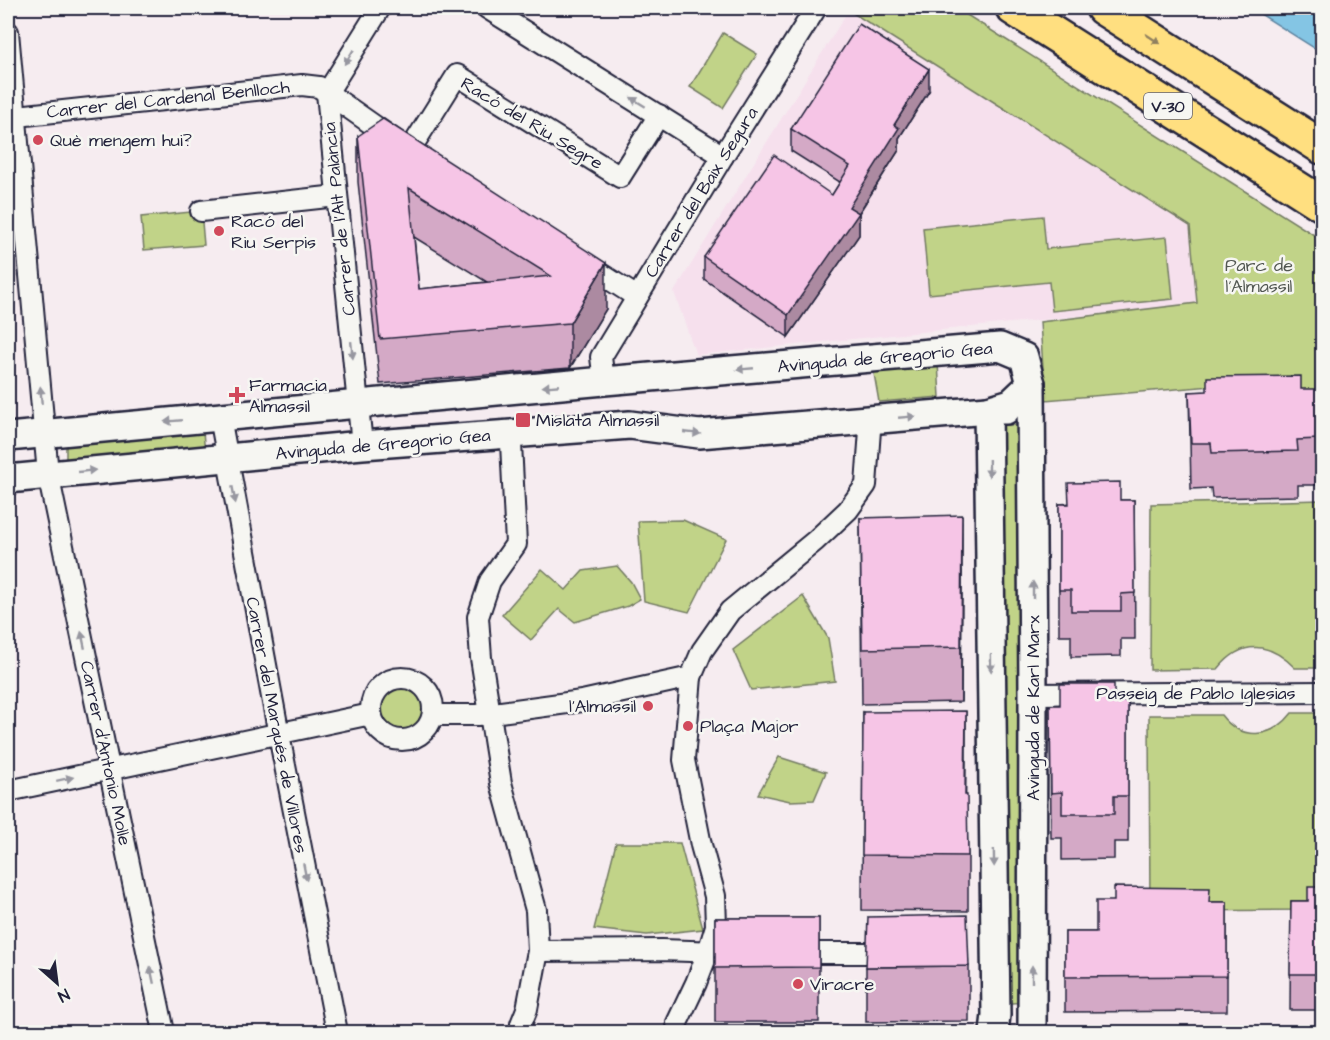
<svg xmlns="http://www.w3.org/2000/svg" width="1330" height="1040" font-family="'Architects Daughter',sans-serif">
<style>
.built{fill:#f6e0ed}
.green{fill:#c1d388;stroke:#727a62;stroke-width:1.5}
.water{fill:#84c5e4;stroke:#5d84a0;stroke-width:1.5}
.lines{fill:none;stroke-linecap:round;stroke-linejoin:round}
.street-tunnel{stroke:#ccc4cc;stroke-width:20;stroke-dasharray:20 10;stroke-linecap:butt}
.street-casing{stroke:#22223b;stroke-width:24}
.secondary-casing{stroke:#22223b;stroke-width:32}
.highway-casing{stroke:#22223b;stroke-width:38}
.street{stroke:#f6f6f2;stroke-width:20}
.secondary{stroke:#f6f6f2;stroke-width:27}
.highway{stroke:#ffdf80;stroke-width:33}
.wall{fill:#d4a9c6;stroke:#22223b;stroke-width:1.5;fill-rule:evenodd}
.shaded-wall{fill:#ac8aa1;stroke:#22223b;stroke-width:1.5}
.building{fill:#f6c5e6;stroke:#22223b;stroke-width:1.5;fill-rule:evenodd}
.oneway{fill:#90805e}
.oneway2{fill:#9797a0}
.poi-dot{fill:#d1495b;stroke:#f6f6f2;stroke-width:2}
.labels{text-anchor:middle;stroke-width:5;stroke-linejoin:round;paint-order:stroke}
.shield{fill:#f6f6f2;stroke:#626272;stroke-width:1.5}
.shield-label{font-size:16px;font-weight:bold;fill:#22223b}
.street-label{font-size:18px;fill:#22223b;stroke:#f6f6f2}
.poi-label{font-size:18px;fill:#22223b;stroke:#f6f6f2;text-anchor:start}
.park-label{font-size:18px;fill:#525752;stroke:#f6f6f2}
</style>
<rect width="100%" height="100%" fill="#f6ecf0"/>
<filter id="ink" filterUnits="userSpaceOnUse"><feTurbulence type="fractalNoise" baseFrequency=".0167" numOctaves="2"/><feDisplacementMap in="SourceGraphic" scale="12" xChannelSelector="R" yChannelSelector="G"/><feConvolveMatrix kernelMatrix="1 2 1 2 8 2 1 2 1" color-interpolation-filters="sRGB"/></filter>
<g filter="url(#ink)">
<polygon class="built" points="848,11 1191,226 1198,304 696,355 674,292"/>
<g class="green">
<polygon points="845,8 956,8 1322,240 1322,431 1248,383 1045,400 1040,322 1197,303 1190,226"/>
<polygon points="723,33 757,54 723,108 690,87"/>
<polygon points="201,211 204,245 144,250 141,217"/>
<polygon points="1043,216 1046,249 1167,237 1173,299 1052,311 1049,282 929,294 923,228"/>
<polygon points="938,363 940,397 879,402 873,368"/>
<polygon points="1000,425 1025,425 1026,1002 999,1004"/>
<polygon points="203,431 205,455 66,464 66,444"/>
<path d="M1322,500V668H1295C1270,642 1242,639 1218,669L1150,670L1151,504Z"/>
<polygon points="683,520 726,539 689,612 644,601 638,521"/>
<polygon points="617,566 631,582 640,599 628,606 575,622 559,609 531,640 502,615 542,569 566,590 583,571"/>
<polygon points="803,596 828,638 835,681 751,690 733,650"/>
<circle cx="402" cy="707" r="22"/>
<path d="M1292,713H1322V910L1150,911L1149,715H1221C1241,741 1272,739 1292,713Z"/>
<polygon points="779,757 826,772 814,800 790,801 758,794"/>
<polygon points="616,843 680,843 703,929 647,935 594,929"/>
</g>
<polygon class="water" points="1251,8 1322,8 1322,53"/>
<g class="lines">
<polyline class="street-tunnel" points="8,268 29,266"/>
<g class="street-casing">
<g id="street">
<polyline points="487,8 723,156"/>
<polyline points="8,32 48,474 164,1032"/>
<polyline points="8,117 302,85 319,87 396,141"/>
<polyline points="410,150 457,75 620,177 659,115"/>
<polyline points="201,211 337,196"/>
<polyline points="584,263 637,297"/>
<polyline points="604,381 601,357 723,156 816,8"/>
<polyline points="220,417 279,735 337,1032"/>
<polyline points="511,443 516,544 490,581 478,617 481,658 501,783 536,910 538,951 527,1009 521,1024"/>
<polyline points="362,445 327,93 380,8"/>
<circle cx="402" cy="709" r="31"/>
<polyline points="1033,694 1322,692"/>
<polyline points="433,715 478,715 582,701 691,677"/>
<polyline points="8,791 371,714"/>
<polyline points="538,951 662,950 718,952"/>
<polyline points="793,953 892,953"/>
<polyline points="677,1023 696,983 708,952 716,926 715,896 701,845 684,760 691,677 702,651 730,611 815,541 848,510 866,485 870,430"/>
</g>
</g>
<g class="secondary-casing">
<g id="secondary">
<polyline points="8,437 604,381 1000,347 1024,357 1031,384 1033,694 1032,1032"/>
<polyline points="8,479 362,445 630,425 699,434 988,410 1011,403 1031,384"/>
<polyline points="994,1032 996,1015 988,410 1006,410"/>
</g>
</g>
<g class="highway-casing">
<g id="highway">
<polyline points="1013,8 1322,204"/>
<polyline points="1103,8 1322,147"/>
</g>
</g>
<use href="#street" class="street"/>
<use href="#secondary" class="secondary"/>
<use href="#highway" class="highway"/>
</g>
<g class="wall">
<polygon points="929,91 899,138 899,150 859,213 859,235 788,337 704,279 704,257 832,195 840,182 791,151 791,129"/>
<path d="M358,136L606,309L570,368L380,384L358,182ZM414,237L487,282L419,289Z"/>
<polygon points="1301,389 1319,439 1319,485 1298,485 1298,496 1212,498 1211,488 1191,489 1189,392"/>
<polygon points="1120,500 1134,500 1135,639 1121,639 1121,656 1071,657 1071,635 1059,635 1059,504"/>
<polygon points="860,518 962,570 961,702 862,704"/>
<polygon points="1114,701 1128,701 1128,842 1114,842 1114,859 1062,860 1062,838 1051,838 1050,705"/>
<polygon points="863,712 966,795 968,856 968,911 862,910"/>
<polygon points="1323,887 1323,1010 1290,1010 1291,901 1308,901"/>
<polygon points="1210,902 1227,902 1227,1011 1065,1012 1065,932 1096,932"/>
<rect x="715" y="918" width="104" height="104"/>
<polygon points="969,966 969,1021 866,1022 866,967"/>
</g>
<g class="shaded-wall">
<polygon points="929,69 929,91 899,138 899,150 858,214 859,213 859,235 788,337 788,315 894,125"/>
<polygon points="606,263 606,309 570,368 570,323"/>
<polygon points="962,515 962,570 961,702 961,647"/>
<polygon points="966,711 966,766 965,849 965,795"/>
</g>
<g class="building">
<polygon points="859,24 929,69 894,125 899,128 849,207 859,213 788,315 704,257 774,155 832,195 850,166 791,129"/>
<path d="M383,119L606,263L570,323L380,339L358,136ZM409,188L551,276L419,289Z"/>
<polygon points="1301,376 1301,389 1318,389 1319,439 1297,440 1298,451 1212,453 1211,443 1191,443 1189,392 1207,391 1207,377"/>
<polygon points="1120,482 1120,500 1134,500 1135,593 1121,594 1121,611 1071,611 1071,590 1059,590 1059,504 1069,504 1068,483"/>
<polygon points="962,515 961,647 862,649 860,518"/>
<polygon points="1060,684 1114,684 1114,701 1128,701 1128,796 1114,796 1114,814 1062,814 1062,792 1051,793 1050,705 1060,705"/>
<polygon points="966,711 965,795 967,795 968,856 862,855 863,712"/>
<polygon points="1114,887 1210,888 1209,902 1227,902 1227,976 1065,977 1065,932 1096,932 1096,901 1114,901"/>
<polygon points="1308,887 1323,887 1323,974 1290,974 1291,901 1308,901"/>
<polygon points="967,915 969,966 866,967 868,917"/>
<polygon points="715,918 819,918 819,967 715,968"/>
</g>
<defs><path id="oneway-solid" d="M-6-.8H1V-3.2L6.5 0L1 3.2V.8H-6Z" transform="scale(1.5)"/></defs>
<use class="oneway" href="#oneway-solid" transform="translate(1153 39) rotate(33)"/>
<g class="oneway2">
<use href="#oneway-solid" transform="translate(349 57) rotate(122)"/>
<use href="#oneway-solid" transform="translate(638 102) rotate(-148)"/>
<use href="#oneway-solid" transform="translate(352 350) rotate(84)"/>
<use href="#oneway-solid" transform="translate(745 369) rotate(175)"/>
<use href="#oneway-solid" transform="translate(551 386) rotate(175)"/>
<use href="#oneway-solid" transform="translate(41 395) rotate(-95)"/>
<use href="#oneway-solid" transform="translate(907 417) rotate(-5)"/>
<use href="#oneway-solid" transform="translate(173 421) rotate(175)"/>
<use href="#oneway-solid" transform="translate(692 433) rotate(6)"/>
<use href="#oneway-solid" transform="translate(989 468) rotate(89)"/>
<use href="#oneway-solid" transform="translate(87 471) rotate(-6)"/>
<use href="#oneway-solid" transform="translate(234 495) rotate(79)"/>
<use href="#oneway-solid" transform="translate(1033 590) rotate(-90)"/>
<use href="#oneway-solid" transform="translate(83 640) rotate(-102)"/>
<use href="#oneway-solid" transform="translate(991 663) rotate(89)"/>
<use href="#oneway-solid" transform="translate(65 779) rotate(-12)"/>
<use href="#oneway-solid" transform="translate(994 858) rotate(89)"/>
<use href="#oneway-solid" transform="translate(305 872) rotate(79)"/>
<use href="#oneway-solid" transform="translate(1032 974) rotate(-90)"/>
<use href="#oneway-solid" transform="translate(152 975) rotate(-102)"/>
</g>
</g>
<g class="poi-dot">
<circle cx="38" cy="140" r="6"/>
<circle cx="219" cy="231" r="6"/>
<path d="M234 386h6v6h6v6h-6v6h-6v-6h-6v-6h6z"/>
<rect x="515" y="412" width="16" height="16" rx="3"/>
<circle cx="648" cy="706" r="6"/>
<circle cx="688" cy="726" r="6"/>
<circle cx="798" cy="984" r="6"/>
</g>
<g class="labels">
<rect class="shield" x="1144" y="93" width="48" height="26" rx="4.5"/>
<g class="shield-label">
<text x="1168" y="112">V-30</text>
</g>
<g class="street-label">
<text transform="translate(168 99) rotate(-6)" y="6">Carrer del Cardenal Benlloch</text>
<text transform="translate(532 123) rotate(31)" y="6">Racó del Riu Segre</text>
<text transform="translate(701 192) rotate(-58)" y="6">Carrer del Baix Segura</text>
<text transform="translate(339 219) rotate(-96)" y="6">Carrer de l'Alt Palància</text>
<text transform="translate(885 357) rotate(-5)" y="6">Avinguda de Gregorio Gea</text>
<text transform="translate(383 444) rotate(-5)" y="6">Avinguda de Gregorio Gea</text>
<text x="1196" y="699">Passeig de Pablo Iglesias</text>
<text transform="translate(1033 708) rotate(-90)" y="6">Avinguda de Karl Marx</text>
<text transform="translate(277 725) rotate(79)" y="6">Carrer del Marqués de Villores</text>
<text transform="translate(106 753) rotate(78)" y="6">Carrer d'Antonio Molle</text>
</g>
<g class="poi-label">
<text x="50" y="146">Què mengem hui?</text>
<text x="231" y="227">Racó del<tspan x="231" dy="21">Riu Serpis</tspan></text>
<text x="249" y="391">Farmacia<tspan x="249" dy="21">Almassil</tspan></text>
<text x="536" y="426">Mislata Almassil</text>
<text x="636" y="712" text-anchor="end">l'Almassil</text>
<text x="700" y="732">Plaça Major</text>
<text x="810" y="990">Viracre</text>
</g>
<g class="park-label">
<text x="1259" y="271">Parc de<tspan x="1259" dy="21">l'Almassil</tspan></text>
</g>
</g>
<rect width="1330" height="1040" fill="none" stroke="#f6f6f2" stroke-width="30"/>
<rect x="15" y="15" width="1300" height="1010" fill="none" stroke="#22223b" stroke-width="2" filter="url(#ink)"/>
<g transform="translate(57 983) rotate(152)" stroke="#f6f6f2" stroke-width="4.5" paint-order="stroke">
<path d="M0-4.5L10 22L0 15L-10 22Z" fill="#22223b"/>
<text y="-9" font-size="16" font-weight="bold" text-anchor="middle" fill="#22223b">N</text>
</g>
</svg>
